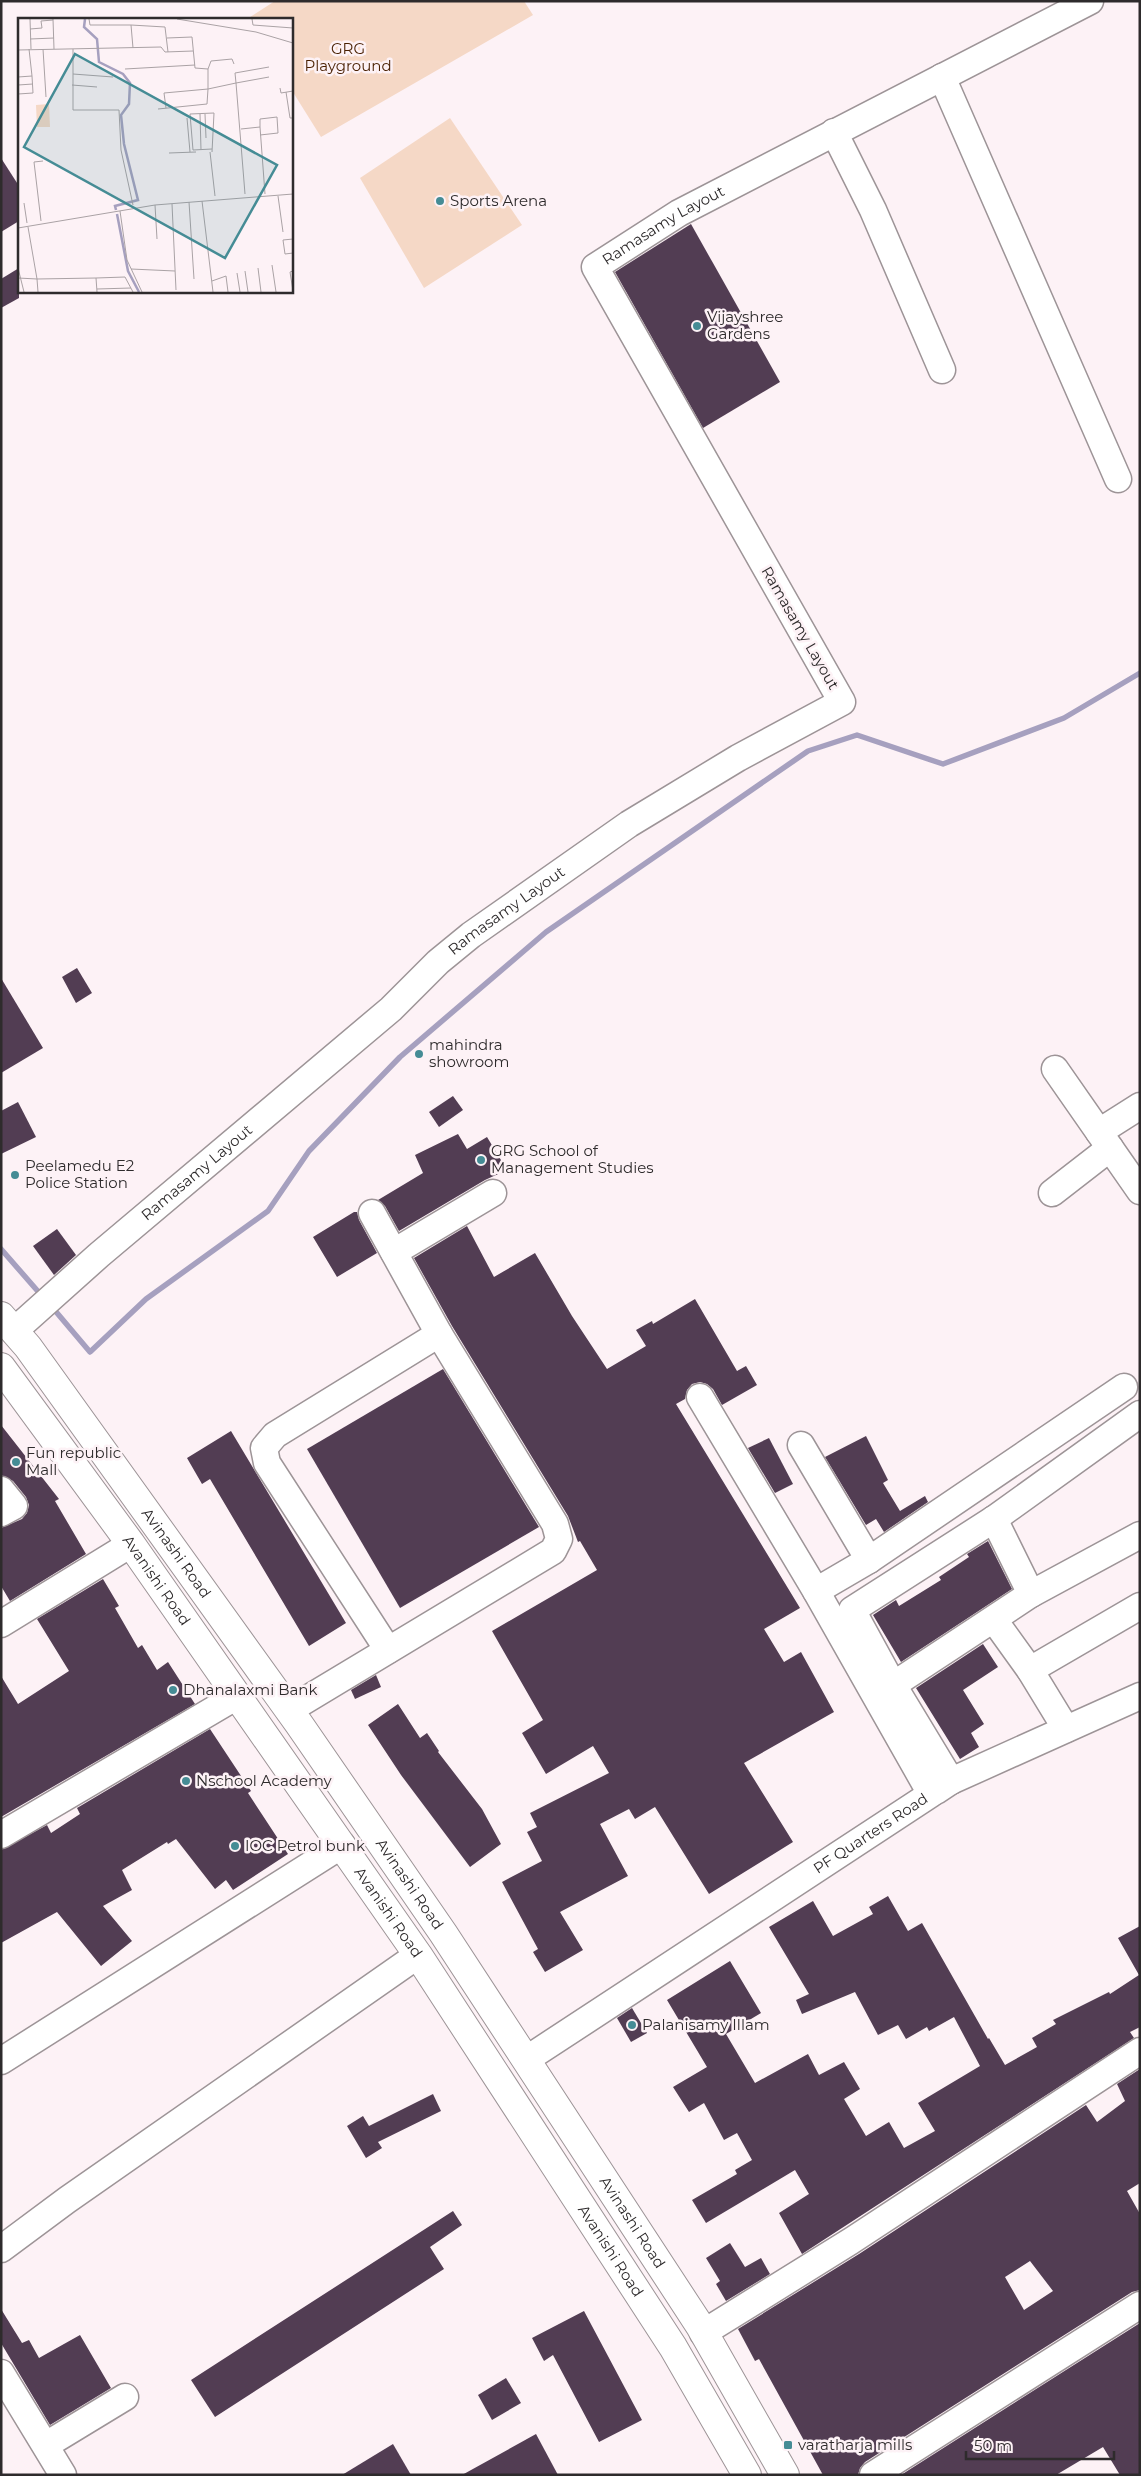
<svg xmlns="http://www.w3.org/2000/svg" width="1141" height="2476" font-family="Montserrat,sans-serif">
<style>
.green{fill:#f5d8c6}
.lines{fill:none;stroke-linecap:round;stroke-linejoin:round}
.stream{stroke:#a6a0bf;stroke-width:5.5}
.building{fill:#523d53;fill-rule:evenodd}
.minor-casing{stroke:#9d9497;stroke-width:29}
.major-casing{stroke:#9d9497;stroke-width:30}
.minor{stroke:#fff;stroke-width:26}
.major{stroke:#fff;stroke-width:28}
.poi-dot{fill:#458c95;stroke:#fdf2f6;stroke-width:2}
.labels{text-anchor:middle;stroke-width:5;stroke-linejoin:round;paint-order:stroke}
.park-label{font-size:15px;fill:#481f00;stroke:#fdf2f6}
.poi-label{font-size:15px;fill:#2e2b2c;stroke:#fdf2f6;text-anchor:start}
.street-label{font-size:15px;fill:#2e2b2c;stroke:#fdf2f6}
.inset-river{fill:none;stroke:#a6a0bf;stroke-width:2.5}
.inset-road{fill:none;stroke:#aaa2a5;stroke-width:1}
.view{fill:#458c95;fill-opacity:0.15;stroke:#458c95;stroke-width:2.5}
.inset-edge{fill:none;stroke:#2e2b2c;stroke-width:2.5}
</style>
<rect width="100%" height="100%" fill="#fdf2f6"/>
<g class="green">
<polygon points="275,1 524,1 533,15 321,137 291,89 291,19 247,19"/>
<polygon points="450,118 522,225 424,288 360,178"/>
</g>
<g class="lines">
<g class="stream">
<polyline points="1,1249 42,1296"/>
<polyline points="52,1307 90,1352 146,1299 268,1211 309,1151 400,1057 546,932 808,751 857,735 943,764 1064,718 1140,673"/>
</g>
</g>
<g class="building">
<polygon points="1,158 19,186 19,221 1,232"/>
<polygon points="691,224 780,382 703,428 615,272"/>
<polygon points="19,268 19,298 1,308 1,279"/>
<polygon points="77,968 92,993 76,1003 62,977"/>
<polygon points="1,978 43,1048 1,1073"/>
<polygon points="453,1096 463,1110 439,1127 429,1112"/>
<polygon points="18,1102 36,1137 1,1154 1,1111"/>
<polygon points="458,1134 467,1149 487,1137 507,1170 485,1180 399,1231 385,1206 378,1200 423,1173 415,1155"/>
<polygon points="354,1212 357,1212 359,1220 377,1253 337,1277 313,1237"/>
<polygon points="467,1226 494,1277 535,1253 572,1316 607,1369 646,1346 636,1330 652,1321 653,1324 695,1299 737,1371 746,1366 757,1385 722,1405 713,1389 707,1384 700,1382 692,1384 687,1390 685,1399 676,1404 800,1608 764,1629 784,1662 801,1652 834,1712 744,1763 793,1842 709,1894 655,1807 635,1819 629,1809 600,1824 628,1876 560,1912 583,1950 545,1972 533,1952 538,1949 502,1882 542,1861 527,1832 537,1827 530,1813 609,1773 593,1746 546,1774 522,1733 543,1720 492,1631 597,1570 580,1541 578,1542 568,1516 452,1326 414,1258"/>
<polygon points="57,1229 76,1255 54,1275 33,1246"/>
<polygon points="443,1369 539,1527 400,1608 307,1449"/>
<polygon points="1,1425 59,1499 55,1501 86,1554 10,1601 1,1586 1,1528 22,1519 27,1513 29,1505 26,1497 13,1481 1,1475"/>
<polygon points="231,1431 346,1623 309,1646 210,1479 202,1484 187,1458"/>
<polygon points="866,1436 888,1480 883,1483 900,1511 925,1496 928,1502 884,1532 876,1519 866,1525 825,1457"/>
<polygon points="769,1438 793,1484 775,1493 748,1448"/>
<polygon points="988,1541 1012,1589 901,1662 873,1615 896,1600 899,1606 941,1580 939,1577 969,1557 967,1554"/>
<polygon points="103,1579 119,1606 115,1608 138,1648 142,1645 157,1670 168,1662 195,1704 1,1817 1,1676 18,1704 69,1671 37,1619"/>
<polygon points="983,1644 998,1667 963,1690 984,1724 971,1733 979,1747 960,1759 916,1688"/>
<polygon points="376,1675 381,1687 355,1699 351,1690"/>
<polygon points="398,1704 420,1738 427,1733 439,1751 438,1752 482,1809 501,1844 470,1867 401,1775 368,1725"/>
<polygon points="210,1729 251,1791 248,1793 288,1854 233,1890 226,1880 215,1889 176,1839 168,1844 167,1842 122,1870 132,1890 103,1906 132,1941 101,1966 57,1912 1,1943 1,1850 47,1825 51,1833 80,1814 77,1808"/>
<polygon points="888,1896 908,1931 922,1923 988,2039 989,2038 1005,2065 1037,2047 1032,2038 1056,2024 1053,2020 1109,1992 1110,1994 1139,1975 1118,1938 1140,1926 1140,2027 1130,2032 1134,2038 802,2254 779,2213 809,2194 795,2170 706,2223 692,2200 737,2174 735,2170 752,2160 737,2133 724,2140 704,2103 689,2112 673,2087 707,2067 667,2000 730,1961 761,2013 726,2034 755,2083 808,2054 819,2075 844,2062 860,2089 844,2099 866,2136 889,2122 904,2148 935,2131 918,2103 980,2066 954,2017 929,2031 927,2027 906,2039 898,2025 878,2035 855,1992 802,2014 796,2000 809,1994 769,1927 813,1901 833,1936 873,1914 869,1907"/>
<polygon points="632,2008 647,2033 631,2042 617,2018"/>
<path d="M1140,2069V2183L1127,2191L1140,2214V2290L1132,2292L865,2462L860,2468L858,2475H823L759,2359L755,2361L738,2329L859,2254L1086,2105L1097,2122L1125,2101L1117,2084ZM1030,2261L1053,2291L1024,2310L1005,2277Z"/>
<polygon points="433,2094 441,2111 378,2142 382,2148 366,2158 347,2126 363,2116 369,2126"/>
<polygon points="453,2211 462,2225 430,2247 444,2269 215,2417 191,2380"/>
<polygon points="730,2243 745,2267 761,2258 770,2274 726,2301 716,2284 720,2281 706,2258"/>
<polygon points="1,2309 22,2343 29,2340 39,2358 80,2335 111,2388 50,2425 1,2343"/>
<polygon points="584,2311 642,2420 599,2442 553,2355 544,2361 532,2338"/>
<polygon points="1140,2323 1140,2475 1120,2475 1103,2447 1056,2475 901,2475"/>
<polygon points="506,2378 521,2403 492,2420 478,2395"/>
<polygon points="536,2434 558,2475 462,2475"/>
<polygon points="393,2444 411,2475 342,2475"/>
</g>
<g class="lines">
<g class="minor-casing">
<g id="minor">
<polyline points="942,77 1118,479"/>
<polyline points="834,132 873,210 942,370"/>
<polyline points="1055,1069 1140,1191"/>
<polyline points="1099,1132 1140,1106"/>
<polyline points="1052,1193 1110,1148"/>
<polyline points="394,1252 493,1193"/>
<path id="s1" d="M14,1331L99,1255L391,1009L438,962L471,935L629,824L738,758L842,702L595,267L679,213L1090,1"/>
<polyline points="801,1445 869,1560"/>
<polyline points="1,1490 14,1506 1,1513"/>
<polyline points="994,1519 1031,1594"/>
<polyline points="816,1591 869,1560 1124,1387"/>
<polyline points="994,1620 1030,1670 1066,1729"/>
<polyline points="1,1624 131,1544"/>
<polyline points="388,1650 267,1463 264,1448 275,1435 439,1334"/>
<polyline points="1030,1670 1140,1606"/>
<polyline points="893,1685 1031,1594 1140,1535"/>
<polyline points="289,1710 553,1551 559,1539 555,1524 439,1334 372,1213"/>
<polyline points="951,1781 893,1685 852,1610 994,1519 1140,1414"/>
<polyline points="936,1791 951,1781 1140,1696"/>
<polyline points="1,1835 237,1696"/>
<path id="s2" d="M527,2059L931,1794L816,1591L700,1397"/>
<polyline points="1,2061 342,1845"/>
<polyline points="1,2249 67,2200 418,1955"/>
<polyline points="703,2333 851,2241 1140,2051"/>
<polyline points="1,2373 63,2475"/>
<polyline points="46,2445 125,2397"/>
<polyline points="873,2475 1140,2305"/>
</g>
</g>
<g class="major-casing">
<g id="major">
<path id="s3" d="M1,1316L28,1347L299,1724L443,1933L700,2326L785,2475"/>
<path id="s4" d="M1,1367L131,1544L418,1955L673,2347L747,2475"/>
</g>
</g>
<use href="#minor" class="minor"/>
<use href="#major" class="major"/>
</g>
<g class="poi-dot">
<circle cx="440" cy="201" r="5"/>
<circle cx="697" cy="326" r="5"/>
<circle cx="419" cy="1054" r="5"/>
<circle cx="481" cy="1160" r="5"/>
<circle cx="15" cy="1175" r="5"/>
<circle cx="16" cy="1462" r="5"/>
<circle cx="173" cy="1690" r="5"/>
<circle cx="186" cy="1781" r="5"/>
<circle cx="235" cy="1846" r="5"/>
<circle cx="632" cy="2025" r="5"/>
<rect x="783" y="2440" width="10" height="10" rx="2.5"/>
</g>
<g class="labels">
<g class="park-label">
<text x="348" y="54">GRG<tspan x="348" dy="17">Playground</tspan></text>
</g>
<g class="poi-label">
<text x="450" y="206">Sports Arena</text>
<text x="707" y="322">Vijayshree<tspan x="707" dy="17">Gardens</tspan></text>
<text x="429" y="1050">mahindra<tspan x="429" dy="17">showroom</tspan></text>
<text x="491" y="1156">GRG School of<tspan x="491" dy="17">Management Studies</tspan></text>
<text x="25" y="1171">Peelamedu E2<tspan x="25" dy="17">Police Station</tspan></text>
<text x="26" y="1458">Fun republic<tspan x="26" dy="17">Mall</tspan></text>
<text x="183" y="1695">Dhanalaxmi Bank</text>
<text x="196" y="1786">Nschool Academy</text>
<text x="245" y="1851">IOC Petrol bunk</text>
<text x="642" y="2030">Palanisamy Illam</text>
<text x="798" y="2450">varatharja mills</text>
</g>
<g class="street-label">
<text dy="5" stroke="none"><textPath href="#s1" startOffset="1624">Ramasamy Layout</textPath></text>
<text transform="translate(800 628) rotate(60)" y="5">Ramasamy Layout</text>
<text dy="5" stroke="none"><textPath href="#s1" startOffset="648">Ramasamy Layout</textPath></text>
<text dy="5" stroke="none"><textPath href="#s1" startOffset="242">Ramasamy Layout</textPath></text>
<text dy="5" stroke="none"><textPath href="#s3" startOffset="295">Avinashi Road</textPath></text>
<text dy="5" stroke="none"><textPath href="#s4" startOffset="264">Avanishi Road</textPath></text>
<text dy="5" stroke="none"><textPath href="#s2" startOffset="411">PF Quarters Road</textPath></text>
<text dy="5" stroke="none"><textPath href="#s3" startOffset="700">Avinashi Road</textPath></text>
<text dy="5" stroke="none"><textPath href="#s4" startOffset="669">Avanishi Road</textPath></text>
<text dy="5" stroke="none"><textPath href="#s3" startOffset="1105">Avinashi Road</textPath></text>
<text dy="5" stroke="none"><textPath href="#s4" startOffset="1074">Avanishi Road</textPath></text>
</g>
</g>
<g transform="translate(18 18)">
<rect width="275" height="275" fill="#fdf2f6"/>
<path d="M31,86L32,109H19L18,87Z" fill="#f5d8c6"/>
<path class="inset-river" d="M67,1L66,9L79,21L81,44L105,56L112,65L111,86L103,97L106,126L120,182L97,188L98,192M99,196L110,253L121,274"/>
<path class="inset-road" d="M12,1L13,31M35,1L36,31M71,1L72,7H113L115,30M159,1L238,14L275,25M234,1L235,7L275,10M113,7L147,9L150,34M12,11L24,10L23,3L35,2M149,20L174,19L177,50L190,51V71L218,65L227,176M12,21L36,20M25,31L28,79M55,31V92H101L103,132L115,187M0,32L143,29L147,34L175,33M107,51L177,47M190,51L193,43L214,41L216,46M55,56L95,59M0,59L14,58L11,31M251,59L218,65L217,55L251,49M0,67L15,66M54,67L79,69M262,70L263,75L275,73M268,74L272,100H275M0,76L15,75L14,58M140,91L189,86L190,71L146,75L148,90M182,96L183,132M187,96L188,120M169,100L172,134M242,109V101L259,99L260,115L242,117M223,111L242,109L247,176M194,131L175,132L172,96L196,95L194,134M192,134L197,178M151,135L178,134M260,178L265,214M184,183L195,274M171,184L176,261M6,185L9,205M154,186L158,272M137,187L139,221M102,193L109,242L124,274M23,203L16,144L25,143M10,209L19,261L78,260M0,210L137,187L275,176M275,221L265,222L267,236L275,235M254,247L258,274M0,250L6,274M240,250L243,274M113,251L157,253M227,253L230,274M275,253L272,254L275,273M219,255L222,274M0,260L19,261L20,274M194,263L208,258L210,274M79,271L113,270M79,274L78,260L107,259L115,274"/>
<path class="view" d="M57,36L259,147L207,240L6,129Z"/>
<rect width="275" height="275" class="inset-edge"/>
</g>
<rect width="1141" height="2476" fill="none" stroke="#2e2b2c" stroke-width="5"/>
<path d="M966 2451v8h148v-8" fill="none" stroke="#2e2b2c" stroke-width="2.5"/>
<text x="974" y="2451" font-size="15" fill="#2e2b2c" stroke="#fdf2f6" stroke-width="4" paint-order="stroke">50 m</text>
</svg>
